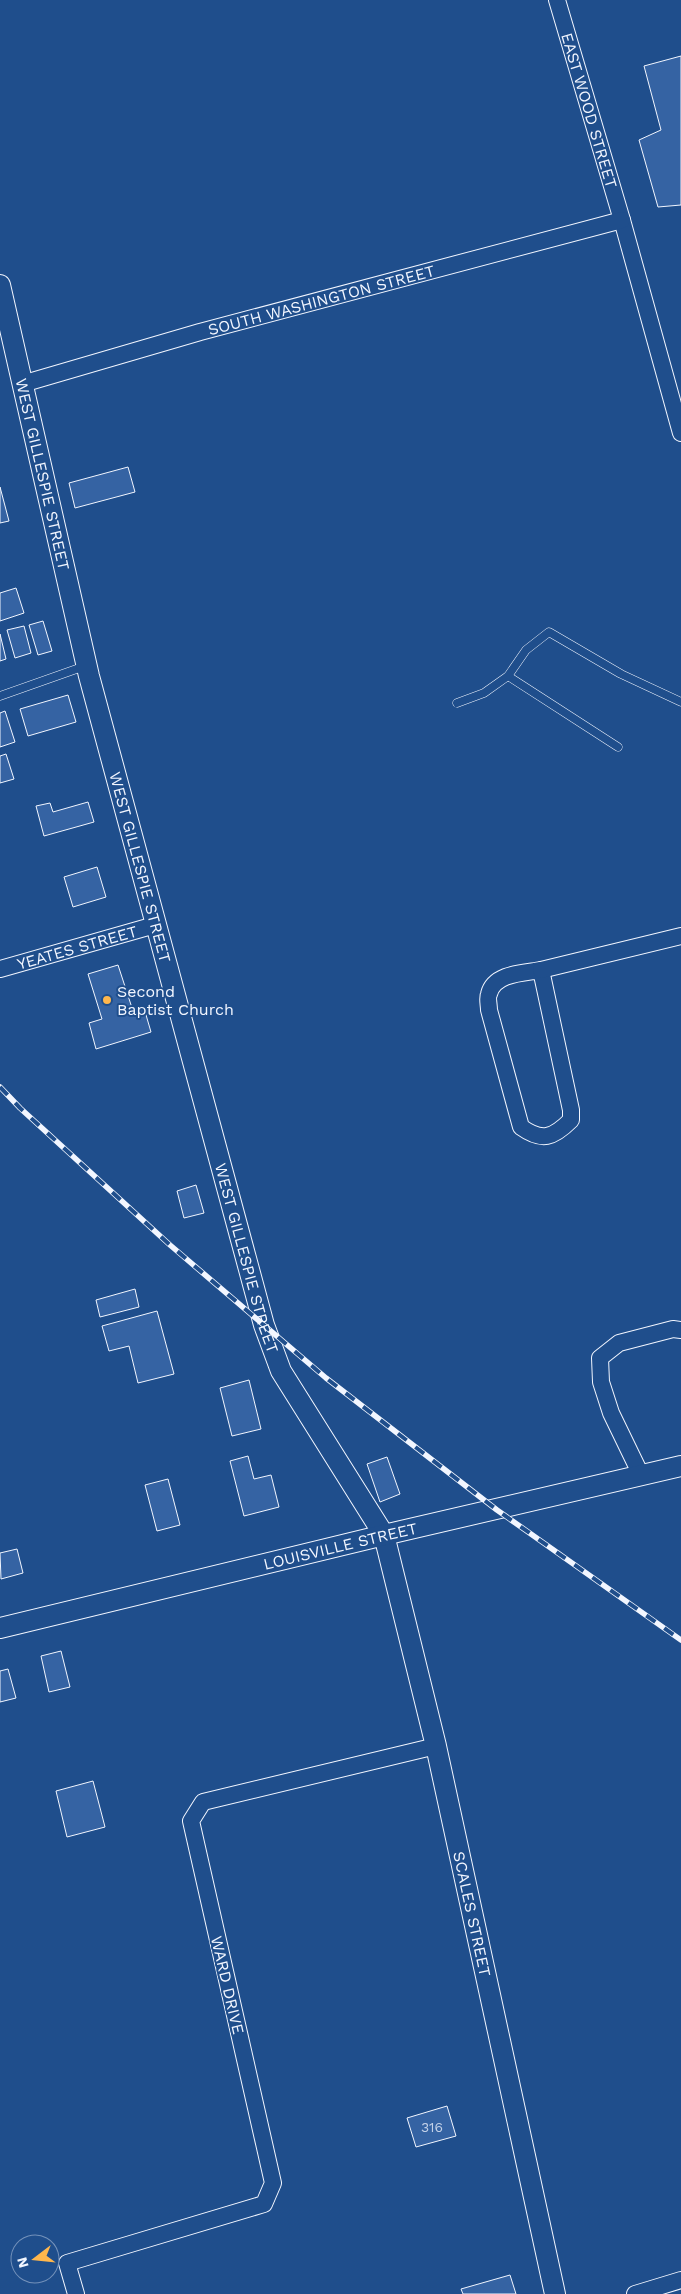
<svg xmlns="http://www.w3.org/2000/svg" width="681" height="2294" font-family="'Work Sans',sans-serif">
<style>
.building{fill:#3563a3;stroke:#f2f6ff}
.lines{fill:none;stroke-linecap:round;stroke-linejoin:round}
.service-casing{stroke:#f2f6ff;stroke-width:9}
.minor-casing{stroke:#f2f6ff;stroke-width:18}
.tertiary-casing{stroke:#f2f6ff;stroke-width:22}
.service{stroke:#1f4e8c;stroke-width:8}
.minor{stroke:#1f4e8c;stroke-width:16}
.tertiary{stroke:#1f4e8c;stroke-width:20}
.rail-casing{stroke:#f2f6ff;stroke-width:5.5}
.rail{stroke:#1f4e8c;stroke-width:4;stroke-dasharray:11;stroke-linecap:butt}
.poi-dot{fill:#ffb74d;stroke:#1f4e8c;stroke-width:2}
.labels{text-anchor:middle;stroke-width:4;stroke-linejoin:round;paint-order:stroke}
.number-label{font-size:14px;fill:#c3d1e8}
.street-label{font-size:16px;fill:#f2f6ff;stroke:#1f4e8c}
.poi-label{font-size:16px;fill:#f2f6ff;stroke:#1f4e8c;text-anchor:start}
</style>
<rect width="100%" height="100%" fill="#1f4e8c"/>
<g class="building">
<polygon points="681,56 681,205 658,207 639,140 661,130 644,66"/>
<polygon points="128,467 135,492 75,508 69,483"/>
<polygon points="0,487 9,521 0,523"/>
<polygon points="16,588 24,613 0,621 0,593"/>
<polygon points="43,621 52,651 38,655 29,625"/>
<polygon points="24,626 31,653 15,658 7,630"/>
<polygon points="0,634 6,659 0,661"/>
<polygon points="68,695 76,722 28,736 20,709"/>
<polygon points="5,711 15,742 0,747 0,713"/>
<polygon points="6,754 14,779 0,783 0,756"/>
<polygon points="88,802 94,822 44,836 36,806 50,803 53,812"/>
<polygon points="97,867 106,897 73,907 64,877"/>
<polygon points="118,965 133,1011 144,1008 151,1032 96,1049 89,1023 102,1019 88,974"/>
<polygon points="196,1185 204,1213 184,1218 177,1191"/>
<polygon points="135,1289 139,1307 100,1317 96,1300"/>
<polygon points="157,1311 174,1374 138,1383 129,1346 109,1351 102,1326"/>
<polygon points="249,1380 261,1429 232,1436 220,1388"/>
<polygon points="248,1456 254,1479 271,1475 279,1507 244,1516 230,1461"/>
<polygon points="387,1457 400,1494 380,1502 367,1464"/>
<polygon points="168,1479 180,1525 157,1531 145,1485"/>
<polygon points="17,1549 23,1573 1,1579 0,1553"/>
<polygon points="61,1651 70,1687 49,1692 41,1656"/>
<polygon points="8,1669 16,1698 0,1702 0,1671"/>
<polygon points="93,1781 105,1827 67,1837 56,1791"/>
<polygon points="447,2106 456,2136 416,2147 407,2118"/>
<polygon points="510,2275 516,2294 463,2294 461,2289"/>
</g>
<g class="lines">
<g class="service-casing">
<g id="service">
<polyline points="508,676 618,747"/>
<polyline points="0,696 85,666"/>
<polyline points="457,703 484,693 508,676 526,650 549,632 621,674 681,702"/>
</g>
</g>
<g class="minor-casing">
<g id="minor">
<path id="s1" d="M557,0L622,220L681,433"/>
<path id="s2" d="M22,384L200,332L622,220"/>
<path id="s3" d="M0,969L155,925"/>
<path d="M541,970L571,1110V1120C553,1138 542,1142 521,1127L489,1010C489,1005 487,998 489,994C494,973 524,973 541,970Z"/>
<polyline points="541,970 681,936"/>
<polyline points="641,1475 611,1413 601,1382 600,1358 619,1343 673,1329 681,1330"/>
<polyline points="76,2294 67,2263 264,2204 273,2183 191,1821 203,1802 436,1746"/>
<polyline points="635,2294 681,2280"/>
</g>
</g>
<g class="tertiary-casing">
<g id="tertiary">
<path id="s4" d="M0,285L89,676L264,1325L281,1371L384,1535L436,1746L555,2294"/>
<path id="s5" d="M0,1628L384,1535L681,1466"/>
</g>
</g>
<use href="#service" class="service"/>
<use href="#minor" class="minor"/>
<use href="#tertiary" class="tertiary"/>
<g class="rail-casing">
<polyline id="rail" points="0,1087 20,1108 170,1245 326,1378 497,1510 681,1640"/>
</g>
<use href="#rail" class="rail"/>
</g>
<circle class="poi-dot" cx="107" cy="1000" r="5"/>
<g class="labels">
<g class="number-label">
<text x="432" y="2132">316</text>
</g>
<g class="street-label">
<text dy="6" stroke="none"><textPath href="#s1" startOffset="115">EAST WOOD STREET</textPath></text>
<text dy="6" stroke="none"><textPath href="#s2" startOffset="311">SOUTH WASHINGTON STREET</textPath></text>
<text dy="6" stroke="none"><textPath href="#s4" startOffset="194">WEST GILLESPIE STREET</textPath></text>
<text dy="6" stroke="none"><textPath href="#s4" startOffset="599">WEST GILLESPIE STREET</textPath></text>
<text dy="6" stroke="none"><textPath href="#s3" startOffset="80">YEATES STREET</textPath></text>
<text dy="6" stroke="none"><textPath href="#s4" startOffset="1004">WEST GILLESPIE STREET</textPath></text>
<text dy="6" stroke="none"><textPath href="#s5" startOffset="350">LOUISVILLE STREET</textPath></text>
<text dy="6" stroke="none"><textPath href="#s4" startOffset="1705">SCALES STREET</textPath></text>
<text transform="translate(228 1985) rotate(77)" y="6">WARD DRIVE</text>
</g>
<g class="poi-label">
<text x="117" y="997">Second<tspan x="117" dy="18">Baptist Church</tspan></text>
</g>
</g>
<g transform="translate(35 2259) rotate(254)"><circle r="24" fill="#1f4e8c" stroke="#7391ba"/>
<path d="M0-4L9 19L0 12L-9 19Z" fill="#ffb74d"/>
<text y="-8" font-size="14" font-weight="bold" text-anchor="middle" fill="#f2f6ff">N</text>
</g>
</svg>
